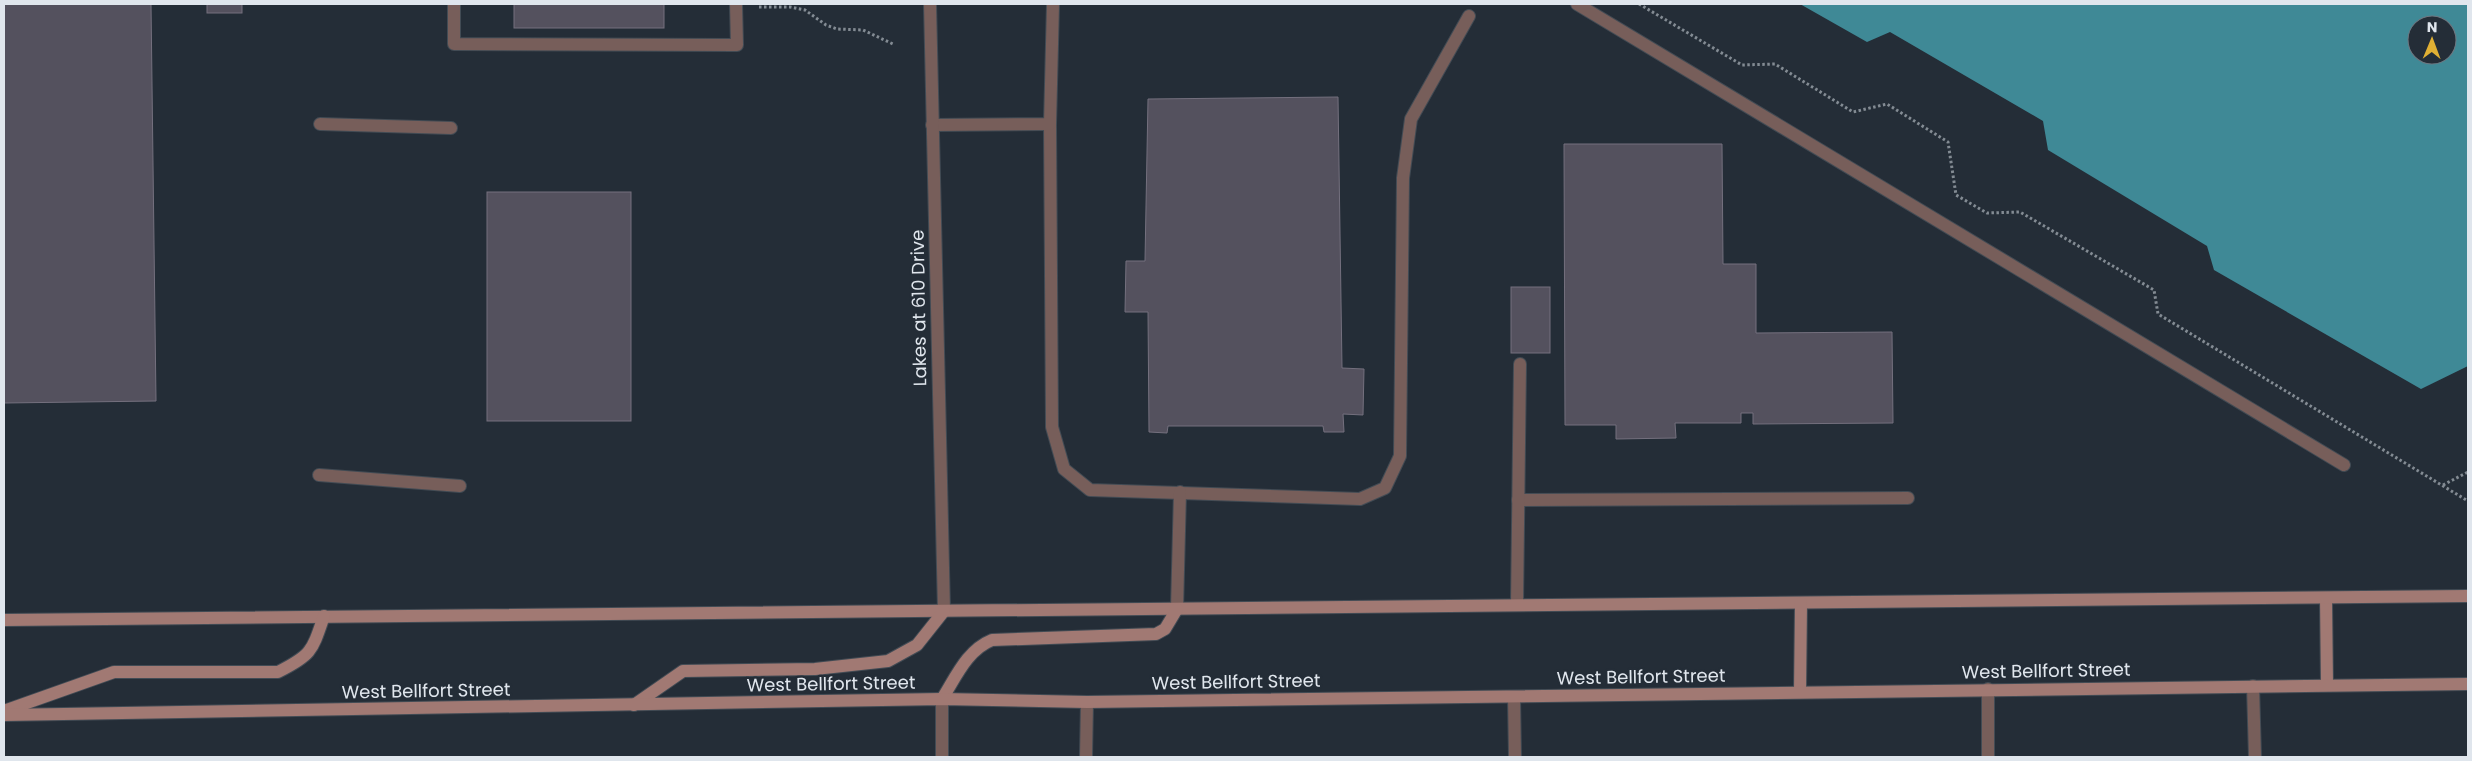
<svg xmlns="http://www.w3.org/2000/svg" width="2472" height="761" font-family="Poppins,sans-serif">
<style>
.water{fill:#3f8996;fill-rule:evenodd}
.building{fill:#54515e;stroke:#74707e}
.lines{fill:none;stroke-linecap:round;stroke-linejoin:round}
.service-casing{stroke:#424b54;stroke-width:14}
.minor-casing{stroke:#424b54;stroke-width:14}
.secondary-casing{stroke:#424b54;stroke-width:14}
.path{stroke:#838b93;stroke-width:3;stroke-dasharray:2.5 2.5;stroke-linecap:butt}
.service{stroke:#775e5a;stroke-width:12}
.minor{stroke:#775e5a;stroke-width:12}
.secondary{stroke:#a17973;stroke-width:12}
.labels{text-anchor:middle;stroke-width:4.5;stroke-linejoin:round;paint-order:stroke}
.street-label{font-size:18px;fill:#e0e6ed;stroke:#242d37}
</style>
<rect width="100%" height="100%" fill="#242d37"/>
<path class="water" d="M1800,4H2468V366L2421,389L2214,270L2207,246L2048,150L2043,121L1890,32L1867,42ZM2417,25H2447V55H2417Z"/>
<g class="building">
<polygon points="4,4 151,4 156,401 4,403"/>
<rect x="207" y="4" width="35" height="9"/>
<rect x="514" y="4" width="150" height="24"/>
<polygon points="1338,97 1342,368 1364,369 1363,415 1343,414 1344,432 1324,432 1323,426 1168,426 1167,433 1149,432 1148,312 1125,312 1126,261 1145,261 1148,99"/>
<polygon points="1564,144 1722,144 1723,264 1756,264 1756,333 1892,332 1893,423 1753,424 1753,413 1741,413 1741,423 1675,423 1676,438 1616,439 1616,425 1565,425"/>
<rect x="487" y="192" width="144" height="229"/>
<rect x="1511" y="287" width="39" height="66"/>
</g>
<g class="lines">
<g class="service-casing">
<g id="service">
<polyline points="454,4 454,44 737,45 736,4"/>
<polyline points="1577,4 2344,465"/>
<polyline points="320,124 451,128"/>
<polyline points="1050,124 1052,427 1064,469 1090,490 1360,499 1385,488 1400,456 1403,178 1411,119 1469,16"/>
<polyline points="932,125 1050,124 1053,4"/>
<polyline points="319,475 460,486"/>
<polyline points="1518,500 1908,498"/>
<polyline points="1517,605 1520,364"/>
<polyline points="1177,609 1180,492"/>
<polyline points="2253,686 2255,757"/>
<polyline points="1988,689 1988,757"/>
<polyline points="1514,697 1515,757"/>
<polyline points="1086,757 1087,702"/>
</g>
</g>
<g class="minor-casing">
<g id="minor">
<polyline points="930,4 944,611"/>
<polyline points="942,757 942,699"/>
</g>
</g>
<g class="secondary-casing">
<g id="secondary">
<polyline points="2326,598 2327,685"/>
<polyline points="4,620 2468,596"/>
<polyline points="1800,692 1801,603"/>
<path d="M942,699C956,677 967,650 992,640L1156,634L1165,629L1177,609"/>
<polyline points="634,705 683,671 815,669 888,661 917,645 944,611"/>
<path d="M4,711L114,672H278C312,655 312,651 324,616"/>
<polyline points="4,715 942,699 1087,702 2468,684"/>
</g>
</g>
<g class="path">
<polyline points="1639,4 1742,65 1775,64 1853,112 1887,104 1948,142 1956,195 1987,213 2020,212 2154,290 2158,314 2468,501"/>
<polyline points="759,7 790,7 805,10 826,25 837,29 863,30 893,44"/>
<polyline points="2443,485 2468,472"/>
</g>
<use href="#service" class="service"/>
<use href="#minor" class="minor"/>
<use href="#secondary" class="secondary"/>
</g>
<g class="labels">
<g class="street-label">
<text transform="translate(919 308) rotate(-91)" y="6">Lakes at 610 Drive</text>
<text transform="translate(2046 671) rotate(-1)" y="6">West Bellfort Street</text>
<text transform="translate(1641 677) rotate(-1)" y="6">West Bellfort Street</text>
<text transform="translate(1236 682) rotate(-1)" y="6">West Bellfort Street</text>
<text transform="translate(831 684) rotate(-1)" y="6">West Bellfort Street</text>
<text transform="translate(426 691) rotate(-1)" y="6">West Bellfort Street</text>
</g>
</g>
<rect width="2472" height="761" fill="none" stroke="#e0e6ed" stroke-width="10"/>
<g transform="translate(2432 40) rotate(1)"><circle r="24" fill="#242d37" stroke="#6f7780"/>
<path d="M0-4L9 19L0 12L-9 19Z" fill="#e0b034"/>
<text y="-8" font-size="14" font-weight="bold" text-anchor="middle" fill="#e0e6ed">N</text>
</g>
</svg>
